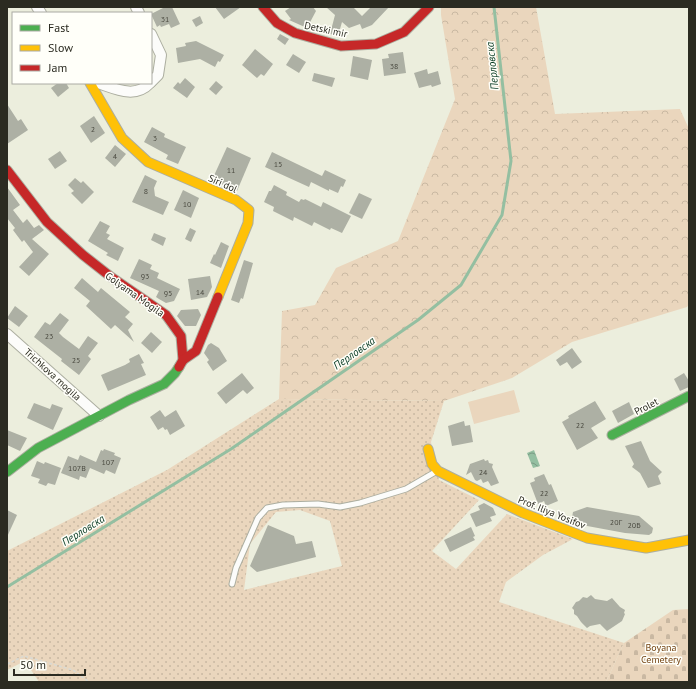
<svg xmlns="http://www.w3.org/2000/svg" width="696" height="689" font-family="'PT Sans',sans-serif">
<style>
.green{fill:url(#green-dots);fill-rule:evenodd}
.forest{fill:url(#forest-crowns)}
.cemetery{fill:url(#cemetery-stones)}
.pitch{fill:#ead6bd}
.water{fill:url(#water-waves)}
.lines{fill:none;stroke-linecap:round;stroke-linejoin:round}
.stream{stroke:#94bfa1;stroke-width:3}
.building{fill:#adb0a4}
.lane-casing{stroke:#acaea0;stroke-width:7}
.street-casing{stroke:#acaea0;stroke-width:12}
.fast-casing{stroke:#acaea0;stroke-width:11}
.slow-casing{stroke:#acaea0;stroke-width:11}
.jam-casing{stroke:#acaea0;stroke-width:11}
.path{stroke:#d9dad4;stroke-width:1.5;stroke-dasharray:3 2;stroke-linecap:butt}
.lane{stroke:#fcfcfa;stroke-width:5}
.street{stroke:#fcfcfa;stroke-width:10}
.fast{stroke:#4caf50;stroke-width:9}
.slow{stroke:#ffc107;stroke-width:9}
.jam{stroke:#c62828;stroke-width:9}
.labels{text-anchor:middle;stroke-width:3;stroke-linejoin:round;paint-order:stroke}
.number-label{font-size:8px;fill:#4c4c42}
.street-label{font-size:10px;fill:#2b2b21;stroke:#fffff9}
.park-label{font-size:10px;fill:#744413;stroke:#fffff9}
.water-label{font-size:11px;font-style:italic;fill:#093b23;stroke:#fffff9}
</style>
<defs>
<pattern id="green-dots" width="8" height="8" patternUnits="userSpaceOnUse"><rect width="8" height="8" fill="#ead6bd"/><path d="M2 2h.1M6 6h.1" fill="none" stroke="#c9b8a2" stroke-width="1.8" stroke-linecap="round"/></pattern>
<pattern id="forest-crowns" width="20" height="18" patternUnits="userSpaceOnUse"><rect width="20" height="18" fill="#ead6bd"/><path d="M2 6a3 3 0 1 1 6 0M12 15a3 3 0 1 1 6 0" fill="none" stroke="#c9b8a2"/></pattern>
<pattern id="cemetery-stones" width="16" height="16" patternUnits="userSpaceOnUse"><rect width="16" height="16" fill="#ead6bd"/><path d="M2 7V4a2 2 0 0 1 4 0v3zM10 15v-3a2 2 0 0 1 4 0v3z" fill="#c9b8a2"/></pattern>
<pattern id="water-waves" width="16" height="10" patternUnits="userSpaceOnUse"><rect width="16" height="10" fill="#94bfa1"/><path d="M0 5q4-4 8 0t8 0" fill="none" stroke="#799b83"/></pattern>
</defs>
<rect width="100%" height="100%" fill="#eceedd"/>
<path class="green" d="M279,399L444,401L431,442L439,480L479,500L432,551L456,569L507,514L573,539L543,555L506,582L499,602L624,643L606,682H39L25,661L7,670V551L167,470ZM300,510L330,521L342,566L244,590L250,544L276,512Z"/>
<polygon class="forest" points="441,7 536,7 555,114 680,109 689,129 689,304 687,307 572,342 512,378 444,401 279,399 282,311 315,305 336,268 398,241 455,99 441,15"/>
<polygon class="cemetery" points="689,609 689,682 606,682 624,643 673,610"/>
<polygon class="pitch" points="514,390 520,412 474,424 468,402"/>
<polygon class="water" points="534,450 540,466 533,468 527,453"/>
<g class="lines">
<polyline class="stream" points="7,587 231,449 418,320 461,285 502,215 511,161 494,7"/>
</g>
<g class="building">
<polygon points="165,7 172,7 180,24 171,28 169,24 161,27 160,25 157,27 151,14"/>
<polygon points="215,7 241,7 224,19"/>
<polygon points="291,7 313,7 316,11 307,28 289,20 291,19 285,11"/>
<polygon points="326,7 353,7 362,16 371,7 389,7 372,25 362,29 360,24 349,28 342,22 338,36 330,34 335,15"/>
<polygon points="200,16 203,23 196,27 192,20"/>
<polygon points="280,34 289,39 285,45 277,39"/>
<polygon points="196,41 224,55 220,62 218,61 215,67 200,59 178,63 176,48 186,46 185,43"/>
<polygon points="255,49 273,64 264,76 261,74 257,78 242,65"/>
<polygon points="403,52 406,73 384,76 382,59 389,58 388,54"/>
<polygon points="293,54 306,62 299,73 286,65"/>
<polygon points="353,56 372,60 368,80 350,76"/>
<polygon points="427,69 428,74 438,71 441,84 432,87 431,85 419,88 414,73"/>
<polygon points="314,73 335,78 332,87 312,81"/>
<polygon points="185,78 195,87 187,98 173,88 178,82 180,84"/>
<polygon points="216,81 223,87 216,95 209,89"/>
<polygon points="58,83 66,83 69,88 58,97 51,88"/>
<polygon points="7,104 18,121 21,119 28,130 7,144"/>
<polygon points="94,116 105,133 91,143 80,126"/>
<polygon points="152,127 165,134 164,137 186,147 178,164 166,159 168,155 144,142"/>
<polygon points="115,145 126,154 115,167 105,158"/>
<polygon points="227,147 251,158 237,191 212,180"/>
<polygon points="60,151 67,161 55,169 48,159"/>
<polygon points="272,152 322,176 325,170 346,180 343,187 341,186 338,193 329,189 329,191 311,182 309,187 265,167"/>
<polygon points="145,175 157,181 154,188 155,196 169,202 163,215 132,202"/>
<polygon points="75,178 81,183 83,181 94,192 82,204 71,193 74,191 68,185"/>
<polygon points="274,185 287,192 286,195 299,202 301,199 304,200 305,199 321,207 323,202 351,216 342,233 331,228 330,230 314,222 312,226 294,217 293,221 273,211 274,207 264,202 269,191 271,191"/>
<polygon points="7,187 20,205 13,210 23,223 27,219 34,228 39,225 44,230 32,239 49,254 29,276 19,267 33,252 24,240 22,242 13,230 15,228 7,218"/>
<polygon points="183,190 199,198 191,218 174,210"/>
<polygon points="359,193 372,199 362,219 349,213"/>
<polygon points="100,221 110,226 106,233 110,235 107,239 124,248 118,261 106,255 108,253 88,241"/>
<polygon points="190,228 196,231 191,242 185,239"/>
<polygon points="154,233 166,238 163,246 151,240"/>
<polygon points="221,242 229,246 221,268 210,263 214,254 215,255"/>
<polygon points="139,259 152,265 150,269 159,273 157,278 180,289 174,301 166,303 159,299 156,297 159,291 130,278"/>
<polygon points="244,260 253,263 243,299 241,298 239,303 231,300"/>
<polygon points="210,276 212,287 207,297 191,300 188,279"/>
<polygon points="82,278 98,292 101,288 130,312 125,317 133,324 128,330 134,342 115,325 111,329 86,306 90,301 74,288"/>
<polygon points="15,306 28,316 19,327 7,318"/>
<polygon points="198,309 201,315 196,326 185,326 177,316 181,310"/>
<polygon points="60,313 69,320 59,333 63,337 79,349 88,336 98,343 88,356 91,359 79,375 61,361 62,359 34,337 45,322 50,325"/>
<polygon points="151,332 162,342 152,353 141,343"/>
<polygon points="211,343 219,348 227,361 213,371 207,362 209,360 204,353 208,345"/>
<polygon points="572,348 582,362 572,369 567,362 560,366 556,360"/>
<polygon points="139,354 144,363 141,364 146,375 108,391 101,375 125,365 130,362 129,359"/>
<polygon points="242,373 254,388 247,394 243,390 226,404 217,393"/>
<polygon points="684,373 689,381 689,387 680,391 674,379"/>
<polygon points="595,401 606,419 591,428 598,438 577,450 562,422 569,418 568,416"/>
<polygon points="629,402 634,414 618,423 612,411"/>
<polygon points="34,403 50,409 52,404 63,408 53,430 27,418"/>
<polygon points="160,410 165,417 176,410 185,426 170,435 167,429 165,430 163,427 158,430 150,417"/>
<polygon points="464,421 465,426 470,425 473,442 452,446 448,426"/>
<polygon points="7,430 27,438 20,451 7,445"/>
<polygon points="641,441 650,461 662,472 658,476 661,484 648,488 640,473 632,467 634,464 625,446"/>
<polygon points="104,449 115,453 114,455 121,458 115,474 106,470 104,474 90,468 86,478 80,476 79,480 61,473 68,456 78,460 80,455 96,462 101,450 103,451"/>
<polygon points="484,459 485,461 488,460 489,463 493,464 492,467 499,483 491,486 488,481 483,483 481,479 477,481 475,480 471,472 466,475 470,464"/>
<polygon points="37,461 44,464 45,462 61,468 55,485 48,483 46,486 38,483 40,479 31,476"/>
<polygon points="544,474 549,485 551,484 558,501 546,506 544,501 538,504 530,483 535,481 534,478"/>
<polygon points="484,503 493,508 496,515 490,517 492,521 476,527 470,514 480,510 478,506"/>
<polygon points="587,507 639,516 653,528 652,533 649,535 625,533 571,523 573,512"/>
<polygon points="7,510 17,515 7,537"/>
<polygon points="268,525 294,536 296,544 312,541 316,557 257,572 250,566"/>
<polygon points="471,527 475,536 473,537 475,540 450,552 444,540"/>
<polygon points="591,595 595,599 607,601 612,598 620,607 625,610 624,613 625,614 622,621 607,631 600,624 590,626 587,628 581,622 577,616 574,614 574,610 572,608 576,602 579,601 583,597 587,598"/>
</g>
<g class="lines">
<g class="lane-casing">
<polyline id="lane" points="232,584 236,568 258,518 267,508 283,505 318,504 340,507 360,503 406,489 437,471"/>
</g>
<g class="street-casing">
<g id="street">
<polyline points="37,7 41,13"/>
<polyline points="136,7 139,13"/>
<polyline points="151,34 161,55 158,75 151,82"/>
<path d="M98,83C116,89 135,99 150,83"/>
<polyline points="7,334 99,416"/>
</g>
</g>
<g class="fast-casing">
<g id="fast">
<polyline points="612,435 689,396"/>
<polyline points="7,472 38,448 129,400 164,384 175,373 179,367"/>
</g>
</g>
<g class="slow-casing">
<g id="slow">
<polyline points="90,83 122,138 148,162 236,200 249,210 248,223 218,297"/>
<polyline points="428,449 432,464 438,471 523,513 587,538 646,548 689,540"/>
</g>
</g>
<g class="jam-casing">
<g id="jam">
<polyline points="263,7 277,23 295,33 341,46 376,44 404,32 429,7"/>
<polyline points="7,170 47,222 83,255 111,277 166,315 181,336 183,360 179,367"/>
<polyline points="183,360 196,351 218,297"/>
</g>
</g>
<polyline class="path" points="7,664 24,656 73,670 89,682"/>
<use href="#lane" class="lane"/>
<use href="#street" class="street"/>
<use href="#fast" class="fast"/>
<use href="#slow" class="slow"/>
<use href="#jam" class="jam"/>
</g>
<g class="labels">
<g class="number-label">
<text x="165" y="22">31</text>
<text x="394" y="69">38</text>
<text x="93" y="132">2</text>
<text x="155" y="141">3</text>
<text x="115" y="159">4</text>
<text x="278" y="167">15</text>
<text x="231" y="173">11</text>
<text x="146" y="194">8</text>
<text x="187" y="207">10</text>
<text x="145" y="279">93</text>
<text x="200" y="295">14</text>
<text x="168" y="296">95</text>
<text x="49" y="339">23</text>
<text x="76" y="363">25</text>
<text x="580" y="428">22</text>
<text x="108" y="465">107</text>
<text x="77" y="471">107В</text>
<text x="483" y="475">24</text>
<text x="544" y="496">22</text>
<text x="616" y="525">20Г</text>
<text x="634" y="528">20Б</text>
</g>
<g class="street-label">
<text transform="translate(326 29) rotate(12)" y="4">Detski mir</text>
<text transform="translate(223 183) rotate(24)" y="4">Siri dol</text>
<text transform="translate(135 294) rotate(35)" y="4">Golyama Mogila</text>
<text transform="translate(53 374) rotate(42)" y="4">Trichkova mogila</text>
<text transform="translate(646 406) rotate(-27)" y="4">Prolet</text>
<text transform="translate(552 512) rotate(22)" y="4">Prof. Iliya Yosifov</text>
</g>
<g class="park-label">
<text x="661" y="651">Boyana<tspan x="661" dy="12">Cemetery</tspan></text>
</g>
<g class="water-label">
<text transform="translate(492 66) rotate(-96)" y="4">Перловска</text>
<text transform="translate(354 353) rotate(-35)" y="4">Перловска</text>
<text transform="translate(83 530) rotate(-32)" y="4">Перловска</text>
</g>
</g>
<rect width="696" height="689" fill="none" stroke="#2b2b21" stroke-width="16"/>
<rect x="12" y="12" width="140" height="72" fill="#fffff9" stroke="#aaaaa3"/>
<rect x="20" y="25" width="20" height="6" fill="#4caf50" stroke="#aaaaa3"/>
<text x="48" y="32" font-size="12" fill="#2b2b21">Fast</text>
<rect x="20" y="45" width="20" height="6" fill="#ffc107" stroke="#aaaaa3"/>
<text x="48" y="52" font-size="12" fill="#2b2b21">Slow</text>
<rect x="20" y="65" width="20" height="6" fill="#c62828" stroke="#aaaaa3"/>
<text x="48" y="72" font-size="12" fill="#2b2b21">Jam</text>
<path d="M14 669v6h71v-6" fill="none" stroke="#2b2b21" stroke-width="2"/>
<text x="20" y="669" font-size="12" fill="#2b2b21" stroke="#fffff9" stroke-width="3" paint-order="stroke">50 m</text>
</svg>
